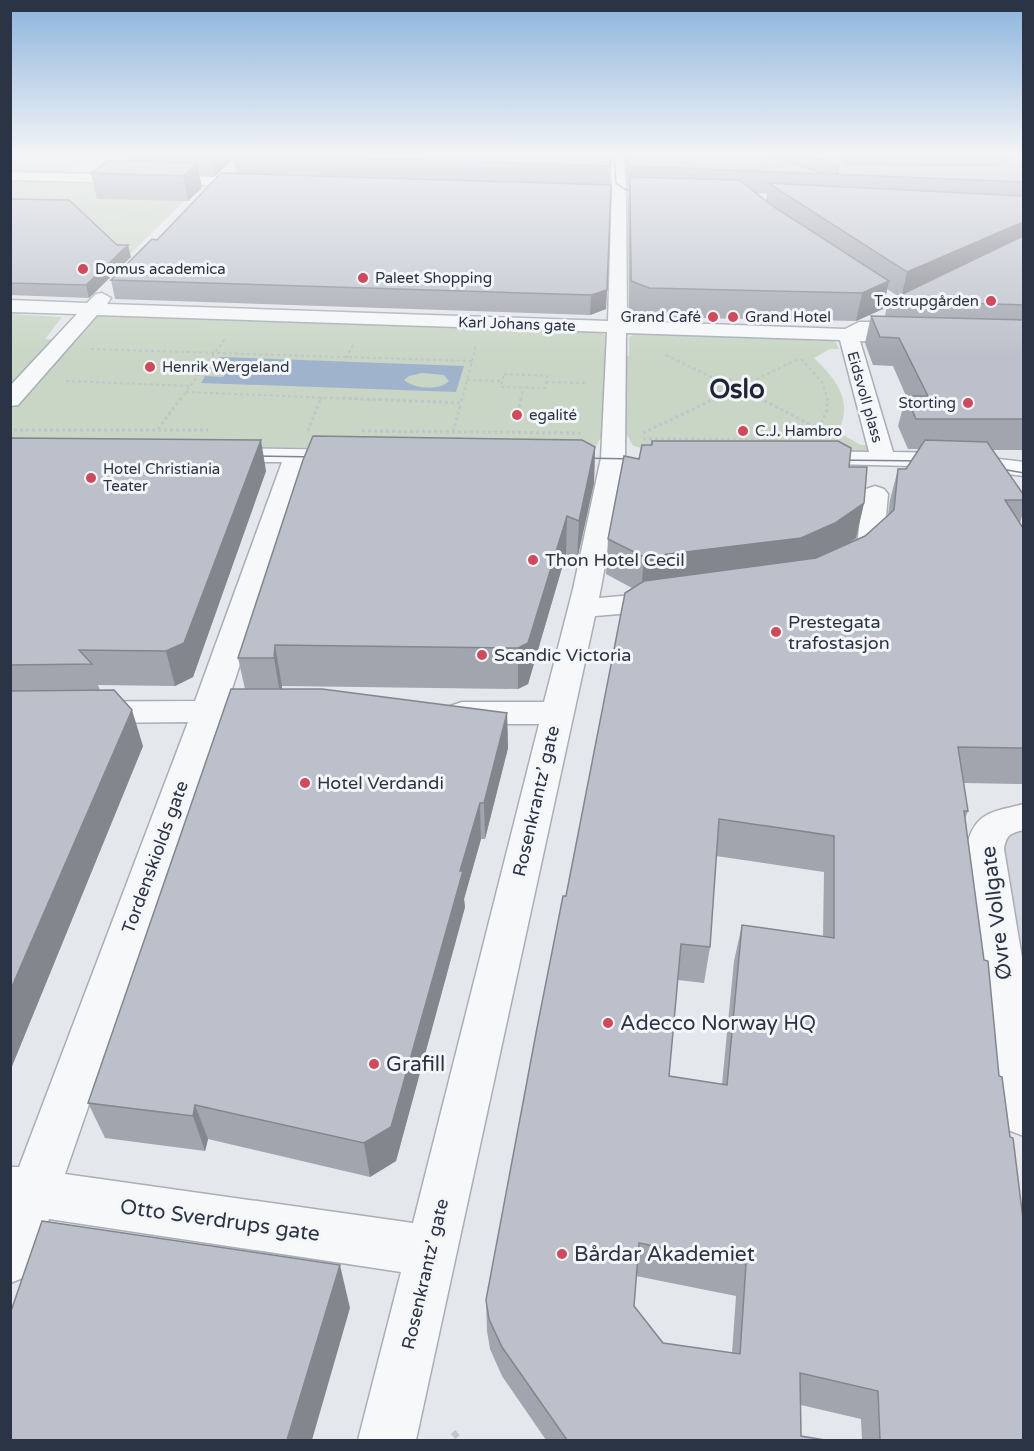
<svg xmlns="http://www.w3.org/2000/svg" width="1034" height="1451" font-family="'Varela Round',sans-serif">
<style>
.built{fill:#d2d6de}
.green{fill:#c9d6c5}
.water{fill:#9fb4cc;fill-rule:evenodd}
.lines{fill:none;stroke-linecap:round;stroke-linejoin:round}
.minor-casing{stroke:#a9aeb7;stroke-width:3}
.path-far3{stroke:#c2c5cb;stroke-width:1.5;stroke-dasharray:2 2;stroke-linecap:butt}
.path-far2{stroke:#c2c5cb;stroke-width:2;stroke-dasharray:3 3;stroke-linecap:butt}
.path-far1{stroke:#c2c5cb;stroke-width:3;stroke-dasharray:3 3;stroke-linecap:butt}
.path{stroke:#c2c5cb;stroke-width:6;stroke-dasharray:7 7;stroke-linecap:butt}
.minor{fill:#f7f8fa;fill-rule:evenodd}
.tram{stroke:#7d8696;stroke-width:1.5}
.wall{fill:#a1a5ae;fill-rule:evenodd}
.shaded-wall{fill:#83868d}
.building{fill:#bbc0ca;stroke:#83868d;stroke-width:1.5;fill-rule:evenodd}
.poi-dot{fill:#d1495b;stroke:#f4f6f9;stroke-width:2}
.labels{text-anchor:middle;stroke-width:6;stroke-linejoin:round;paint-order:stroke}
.far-poi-label{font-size:15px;fill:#2b3445;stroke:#f4f6f9;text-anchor:start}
.far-street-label{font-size:15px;fill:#2b3445;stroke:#f4f6f9}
.poi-label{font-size:18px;fill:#2b3445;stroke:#f4f6f9;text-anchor:start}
.street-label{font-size:18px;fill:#2b3445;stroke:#f4f6f9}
.near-street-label{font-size:21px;fill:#2b3445;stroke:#f4f6f9}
.near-poi-label{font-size:21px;fill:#2b3445;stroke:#f4f6f9;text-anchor:start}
.far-town-label{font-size:26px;font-weight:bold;fill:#1d2536;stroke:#f4f6f9}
</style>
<rect width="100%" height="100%" fill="#e4e7ec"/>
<polygon class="built" points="1023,817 1023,1115 999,823"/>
<g class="green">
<polygon points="11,154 94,154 67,172 11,171"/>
<polygon points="11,181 126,184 184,201 127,257 11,210"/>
<path d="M11,314L62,317L45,339L76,340L96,317L108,315L599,332L608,336L607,356H629V337L637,333L835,341L839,349H830L814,358C836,379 854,401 838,432L861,445H879L881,451L652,450L633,446L627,435H602L596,446L577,449L11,446Z"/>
</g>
<path class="water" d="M220,357L464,366L456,392L201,383L205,376L223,377L231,364L216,363ZM422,373L444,375L449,381C440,391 414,389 404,380L409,376Z"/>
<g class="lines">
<g class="minor-casing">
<g id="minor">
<polygon points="609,154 623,154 626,186 627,321 845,329 859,322 873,322 876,326 873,330 918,333 921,337 918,341 911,343 860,341 893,452 948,453 1024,462 1024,476 948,467 796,463 792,458 796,453 804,451 869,452 840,340 626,333 625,458 599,598 667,592 677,595 681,601 677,607 667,610 595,616 416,1440 358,1440 401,1272 49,1219 28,1276 10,1283 10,1167 19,1167 188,722 10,724 10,702 195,701 282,462 219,462 211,460 207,455 211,450 219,448 359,450 363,455 359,460 306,462 228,701 239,704 244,711 239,718 221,722 65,1174 413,1223 539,724 462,724 450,720 446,713 450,706 462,702 544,702 573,589 601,458 607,332 97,315 18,405 10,406 10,386 77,314 10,312 10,300 87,303 96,294 102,293 111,298 107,304 608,321 612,186"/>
<polygon points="10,172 257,178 264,182 257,186 10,180"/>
<path d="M875,486L884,489L888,494L884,541C873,557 855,574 835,569L831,563L858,538L862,494L866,489Z"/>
<path d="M1024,804V830C1010,833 1006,835 1004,849L1024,970V1136L1008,1130L1001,1115L966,849C974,812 991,812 1024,804Z"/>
</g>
</g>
<g class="path-far3">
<polyline points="70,206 89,203"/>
<polyline points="93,227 173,206"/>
</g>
<g class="path-far2">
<polyline points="91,349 472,361 462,400"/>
<polyline points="666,355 719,381"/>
<polyline points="346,358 354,343"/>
<polyline points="801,359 822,382 828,400"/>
<polyline points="472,361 476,345"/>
<polygon points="504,374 547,376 545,388 501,387"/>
<polyline points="467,380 502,381"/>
<polygon points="723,380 741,380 757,387 757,391 751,396 725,396 714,386"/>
<polyline points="66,381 191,386"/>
<polyline points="546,382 587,383"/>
<polyline points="751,382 798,359"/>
<polyline points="186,392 381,400"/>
<polyline points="751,396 762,400"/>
<polyline points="180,400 225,339"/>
<polyline points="321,400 322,397"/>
<polyline points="521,400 523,388"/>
<polyline points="713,400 723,395"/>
</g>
<g class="path-far1">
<polyline points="343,398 461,403 462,398"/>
<polyline points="759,398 823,431"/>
<polyline points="518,413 521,398"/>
<polyline points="158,429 181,398"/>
<polyline points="819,429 827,410 827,398"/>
<polyline points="14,430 208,430"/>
<polyline points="308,431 321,398"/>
<polyline points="362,431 583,433"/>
<polyline points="453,432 461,403"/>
<polyline points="643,433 716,398"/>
<polyline points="643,439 782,440"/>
</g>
<polyline class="path" points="453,1432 460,1440"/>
<use href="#minor" class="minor"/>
<g class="tram">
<polyline points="614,154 616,183 624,189 644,194"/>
<polyline points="247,456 319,457"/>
<polyline points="577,458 640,459"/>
<polyline points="832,460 928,461"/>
<polyline points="991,467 1024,473"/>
</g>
</g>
<g class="wall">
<polygon points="125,154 610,154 611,166 606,309 590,315 115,299 111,280 236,173 234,158 215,176 199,175 202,188 188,201 97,199 91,173 127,161"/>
<path d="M623,154H1023V450H993L1023,494V512L1020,523L1023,528V784L964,783L968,811L965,819L1023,1440H862L861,1419L801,1405V1436L825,1440H546L502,1376L490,1349L487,1331L486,1300L566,896L632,588L606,574L608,539L639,459L651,445L652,441L849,467L864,503L856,538L848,544L865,536L888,515L890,500L898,469H906L919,449H908L898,426L906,396L893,366L873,365L865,343L871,316H885L888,301L898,296L887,289L883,309L856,321L647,317L629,309L628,201L629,188H628ZM756,193L767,194L766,200ZM716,856L824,872L823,937L742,925L734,961L722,1084L669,1076L678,980L704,983L710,947ZM636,1276L736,1296L732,1353L663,1343L634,1306Z"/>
<polygon points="10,199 131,257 89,298 10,295"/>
<polygon points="10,438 266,471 193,677 175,686 98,685 100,690 143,746 10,1071"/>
<polygon points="595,447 594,483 577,560 566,554 528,684 518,689 282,686 282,689 507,713 508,748 485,839 481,839 464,899 465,907 396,1161 370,1177 208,1139 205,1151 105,1138 88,1103 245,689 238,658"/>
</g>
<g class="shaded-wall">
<polygon points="212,154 238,154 233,154 234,158 215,176"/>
<polygon points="847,154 873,154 869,172 839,174 842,156"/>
<polygon points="197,163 202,188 188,201 183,176"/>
<polygon points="1023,222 1023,243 901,298 907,272"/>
<polygon points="128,245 131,257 89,298 86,285"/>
<polygon points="889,281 883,309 856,321 862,293"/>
<polygon points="607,290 606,309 590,315 591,295"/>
<polygon points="261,440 266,471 193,677 175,686 166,651"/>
<polygon points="595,447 594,483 577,560 579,521"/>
<polygon points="864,503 856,538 827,558 641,593 644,557"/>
<polygon points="567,516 566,554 528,684 518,689 518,648"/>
<polygon points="275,645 282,686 281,699 274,658"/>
<polygon points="132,710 143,746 10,1071 10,991"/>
<polygon points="507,713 508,748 485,839 484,803"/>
<polygon points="480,803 481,839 464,899 465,907 396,1161 370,1177 364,1143 460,871"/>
<polygon points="195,1105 208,1139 205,1151 193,1116"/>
<polygon points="340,1265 350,1308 312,1440 287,1440"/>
</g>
<g class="building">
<polygon points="233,154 610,154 611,166"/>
<polygon points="628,154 766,154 825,174 629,166"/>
<polygon points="802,154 847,154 842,156 842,160 849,164 996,166 1005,159 996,154 982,154 1023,154 1023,182 829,174 838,173 838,165"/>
<polygon points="109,160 197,163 183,176 91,173"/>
<polygon points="221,173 611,185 607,290 591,295 111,280 152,239 157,240"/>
<polygon points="630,177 739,180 774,207 889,281 862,293 649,288 631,281"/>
<polygon points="768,183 1023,196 1023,222 907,272"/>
<polygon points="10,199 69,200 117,245 128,245 86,285 10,283"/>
<polygon points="1023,236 1023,305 888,301"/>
<polygon points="871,316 1023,320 1023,419 916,419 906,396 928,396 899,338 880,337"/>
<polygon points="313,436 582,440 595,447 579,521 567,516 528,643 518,648 275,645 274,658 238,658 303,460"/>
<polygon points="10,438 261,440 184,643 166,651 79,650 92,664 10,665"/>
<path d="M925,440L987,442L1023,494V500H1005L1023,528V748L958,747L968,811H964L984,960L988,961L999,1076L1002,1077L1010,1137L1013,1138L1023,1219V1440H880L878,1391L800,1373L801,1436L825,1440H567L502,1347L489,1319L486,1300L537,1028L563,896H566L625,593L644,581L816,558L865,536L894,510L898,469H906ZM719,819L834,836V938L742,925L727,1085L669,1076L681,944L710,947ZM639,1243L746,1264L740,1354L663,1343L634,1306Z"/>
<polygon points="652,441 838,441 851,448 849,467 867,467 864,503 835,523 801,538 644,557 608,539 624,456 639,459 642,445 652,445"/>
<polygon points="231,689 322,689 507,713 484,803 480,803 460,871 463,871 391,1127 364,1143 195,1105 193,1116 88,1103"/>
<polygon points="114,690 132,710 10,991 10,691"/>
<polygon points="42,1221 340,1265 287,1440 10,1440 10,1314"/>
</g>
<linearGradient id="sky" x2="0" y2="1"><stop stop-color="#8bb4dd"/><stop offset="0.43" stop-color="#f3f4f6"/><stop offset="1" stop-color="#f3f4f6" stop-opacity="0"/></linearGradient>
<rect width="1034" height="357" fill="url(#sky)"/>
<g class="poi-dot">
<circle cx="83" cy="269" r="6"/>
<circle cx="363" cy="278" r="6"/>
<circle cx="991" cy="301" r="6"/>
<circle cx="713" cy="317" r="6"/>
<circle cx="733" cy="317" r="6"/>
<circle cx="150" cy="367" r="6"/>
<circle cx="968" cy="403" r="6"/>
<circle cx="517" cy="415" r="6"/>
<circle cx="743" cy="431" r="6"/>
<circle cx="91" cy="478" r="6"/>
<circle cx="533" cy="560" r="6"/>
<circle cx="776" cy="632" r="6"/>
<circle cx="482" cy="655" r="6"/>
<circle cx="305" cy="783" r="6"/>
<circle cx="608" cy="1023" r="6"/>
<circle cx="374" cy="1064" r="6"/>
<circle cx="562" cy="1254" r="6"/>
</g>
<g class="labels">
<g class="far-poi-label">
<text x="95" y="274">Domus academica</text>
<text x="375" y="283">Paleet Shopping</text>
<text x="979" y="306" text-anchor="end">Tostrupgården</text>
<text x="701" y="322" text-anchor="end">Grand Café</text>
<text x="745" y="322">Grand Hotel</text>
<text x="162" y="372">Henrik Wergeland</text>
<text x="956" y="408" text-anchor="end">Storting</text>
<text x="529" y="420">egalité</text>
<text x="755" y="436">C.J. Hambro</text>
<text x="103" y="474">Hotel Christiania<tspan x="103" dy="17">Teater</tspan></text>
</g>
<g class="far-street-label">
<text transform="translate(517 324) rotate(2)" y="5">Karl Johans gate</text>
<text transform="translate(865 397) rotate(74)" y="5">Eidsvoll plass</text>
</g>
<g class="poi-label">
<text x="545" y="566">Thon Hotel Cecil</text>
<text x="788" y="628">Prestegata<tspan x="788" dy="21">trafostasjon</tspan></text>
<text x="494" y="661">Scandic Victoria</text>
<text x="317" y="789">Hotel Verdandi</text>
</g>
<g class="street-label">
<text transform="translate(536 801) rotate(-77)" y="6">Rosenkrantz’ gate</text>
<text transform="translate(155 857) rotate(-70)" y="6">Tordenskiolds gate</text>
<text transform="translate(425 1274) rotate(-77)" y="6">Rosenkrantz’ gate</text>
</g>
<g class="near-street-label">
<text transform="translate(996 913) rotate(-97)" y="7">Øvre Vollgate</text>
<text transform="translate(220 1220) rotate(8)" y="7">Otto Sverdrups gate</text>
</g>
<g class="near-poi-label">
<text x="620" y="1030">Adecco Norway HQ</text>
<text x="386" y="1071">Grafill</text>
<text x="574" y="1261">Bårdar Akademiet</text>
</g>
<g class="far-town-label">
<text x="737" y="398">Oslo</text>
</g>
</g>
<rect width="1034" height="1451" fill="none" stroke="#2b3445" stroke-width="24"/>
</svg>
